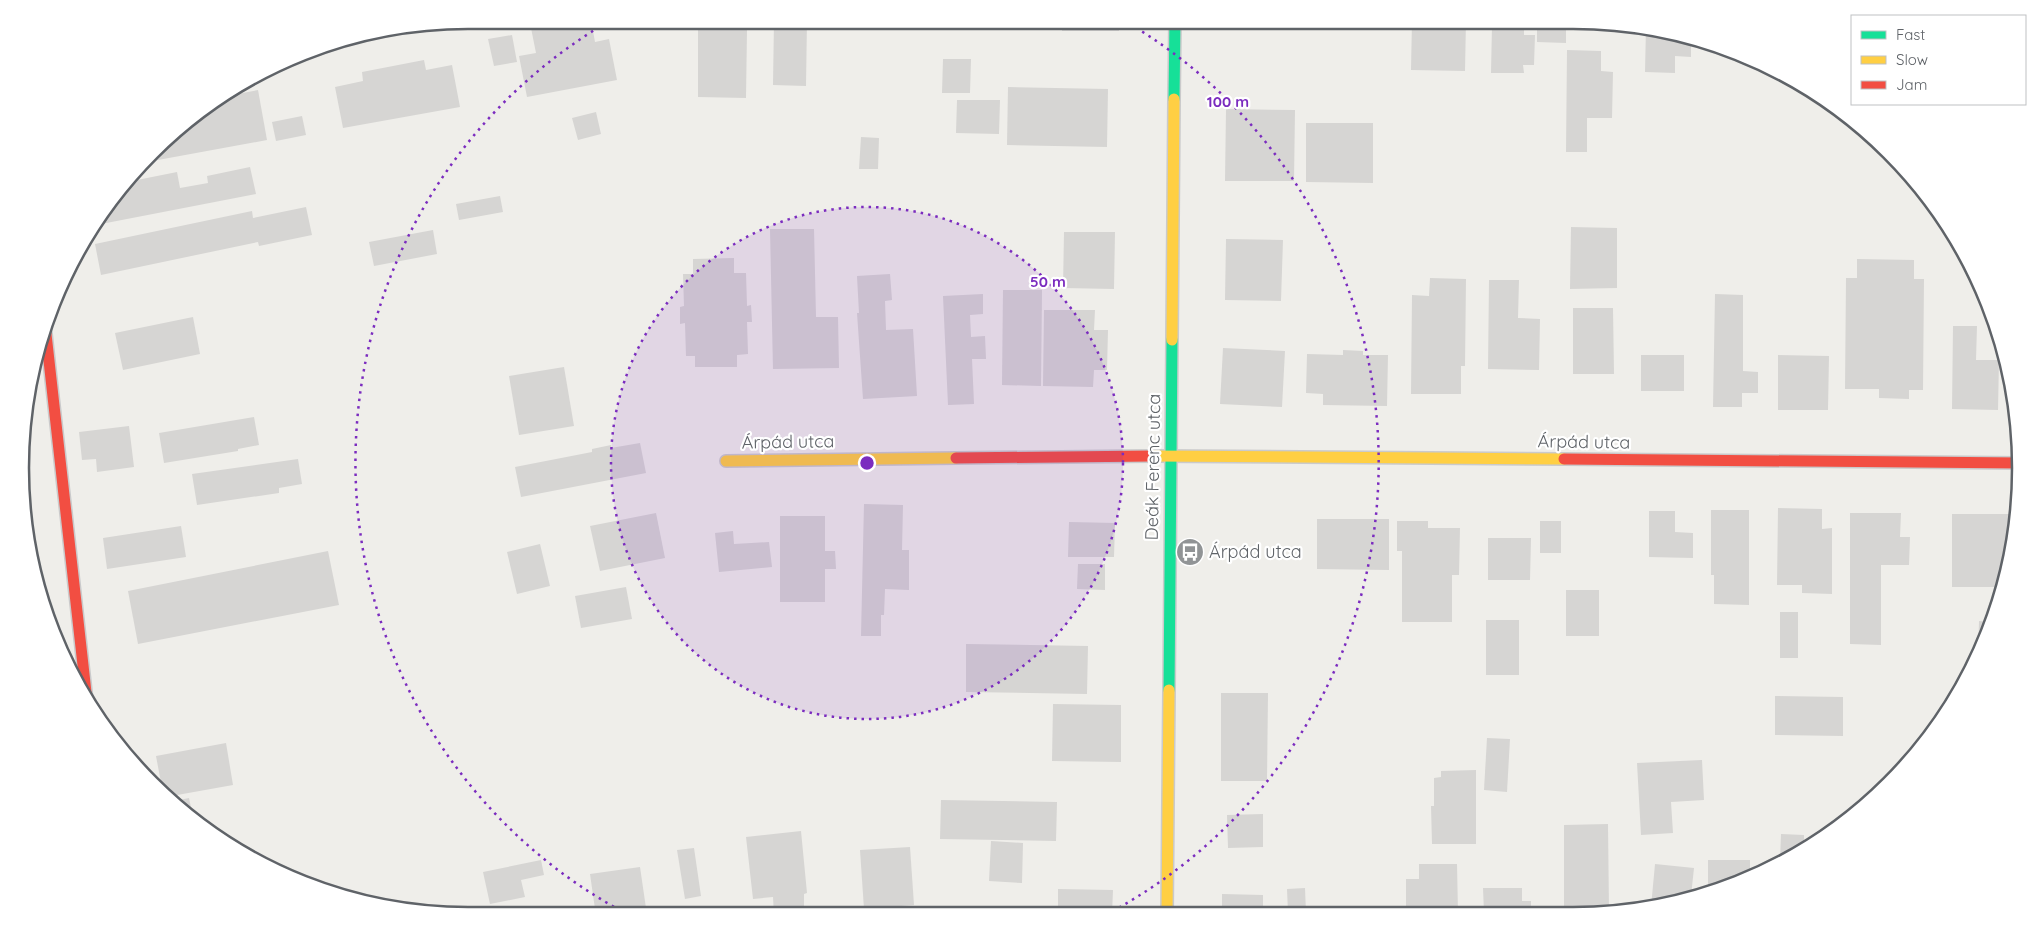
<svg xmlns="http://www.w3.org/2000/svg" width="2041" height="936" font-family="Quicksand,sans-serif">
<style>
.building{fill:#d6d5d3}
.lines{fill:none;stroke-linecap:round;stroke-linejoin:round}
.fast-casing{stroke:#cacacb;stroke-width:14}
.slow-casing{stroke:#cacacb;stroke-width:14}
.jam-casing{stroke:#cacacb;stroke-width:14}
.fast{stroke:#16e098;stroke-width:11}
.slow{stroke:#ffcf43;stroke-width:11}
.jam{stroke:#f24e42;stroke-width:11}
.ring{fill:none;stroke:#7b2cbf;stroke-width:2.5;stroke-dasharray:2.5 5}
.labels{text-anchor:middle;stroke-width:4.5;stroke-linejoin:round;paint-order:stroke}
.street-label{font-size:18px;fill:#5f6368;stroke:#fff}
.poi-label{font-size:18px;fill:#5f6368;stroke:#fff;text-anchor:start}
.rim{fill:none;stroke:#5f6368;stroke-width:2.5}
.centre{fill:#7b2cbf;stroke:#fff;stroke-width:2.5}
.ring-label{font-size:15px;text-anchor:middle;font-weight:bold;fill:#7b2cbf;stroke:#fff;stroke-width:4.5;stroke-linejoin:round;paint-order:stroke}
</style>
<rect width="100%" height="100%" fill="#efeeea"/>
<g class="building">
<polygon points="547,20 591,20 595,42 609,39 617,80 527,97 519,56 536,53 530,23"/>
<polygon points="774,20 807,20 806,86 773,85"/>
<rect x="1062" y="20" width="57" height="11"/>
<polygon points="1412,20 1466,20 1465,71 1411,70"/>
<polygon points="1493,20 1566,20 1566,43 1537,42 1537,24 1493,23"/>
<polygon points="1492,25 1524,26 1524,35 1535,35 1534,65 1523,65 1524,73 1491,73"/>
<polygon points="1646,27 1660,29 1691,38 1691,57 1675,56 1675,73 1645,72"/>
<polygon points="698,29 747,30 746,98 698,97"/>
<polygon points="512,35 517,62 494,66 488,39"/>
<polygon points="1567,50 1601,51 1601,71 1613,72 1612,118 1587,118 1587,152 1566,152"/>
<polygon points="943,59 971,59 970,93 942,93"/>
<polygon points="424,60 426,70 452,65 460,107 343,128 335,87 363,81 362,72"/>
<polygon points="1008,87 1108,89 1107,147 1007,145"/>
<polygon points="258,90 267,140 147,162 173,131 221,97"/>
<polygon points="957,100 1000,100 999,134 956,133"/>
<polygon points="1226,109 1295,110 1294,181 1225,181"/>
<polygon points="596,112 601,134 578,140 572,118"/>
<polygon points="302,116 306,135 276,141 272,122"/>
<polygon points="1306,123 1373,123 1373,183 1306,182"/>
<polygon points="861,137 879,138 878,169 859,169"/>
<polygon points="250,167 256,194 96,225 132,181 177,172 180,188 208,183 207,176"/>
<polygon points="500,196 503,212 459,220 456,204"/>
<polygon points="306,207 312,235 259,246 258,242 101,275 95,244 252,211 253,218"/>
<polygon points="1571,227 1617,228 1617,288 1570,289"/>
<polygon points="770,229 814,229 816,317 838,317 839,368 773,369"/>
<polygon points="433,230 437,254 374,266 369,242"/>
<polygon points="1064,232 1115,232 1114,289 1063,288"/>
<polygon points="1226,239 1283,240 1281,301 1225,300"/>
<polygon points="734,258 734,273 746,273 747,306 751,305 752,322 747,322 748,354 737,355 737,367 695,367 695,356 686,356 685,323 680,324 680,307 684,306 683,274 693,274 693,259"/>
<polygon points="1857,259 1914,260 1914,279 1924,279 1923,390 1909,390 1909,399 1879,398 1879,389 1845,389 1846,278 1857,278"/>
<polygon points="890,274 892,300 885,301 886,330 913,329 917,396 863,399 857,313 859,313 857,276"/>
<polygon points="1430,278 1466,279 1465,366 1461,366 1461,394 1411,394 1412,295 1429,296"/>
<polygon points="1489,280 1519,280 1518,318 1540,319 1539,370 1488,369"/>
<polygon points="1003,290 1042,290 1041,386 1002,385"/>
<polygon points="983,294 983,314 970,315 971,337 985,336 986,359 972,359 974,404 948,405 943,296"/>
<polygon points="1715,294 1743,295 1743,371 1758,372 1758,393 1742,393 1742,407 1713,407"/>
<polygon points="1573,308 1613,308 1614,374 1573,374"/>
<polygon points="1044,310 1095,310 1094,330 1108,330 1107,370 1094,370 1093,387 1043,386"/>
<polygon points="193,317 200,354 123,370 115,333"/>
<polygon points="1953,326 1977,326 1976,360 1999,360 1998,410 1952,409"/>
<polygon points="1223,348 1285,351 1282,407 1220,404"/>
<polygon points="1343,350 1363,351 1363,355 1388,355 1387,406 1323,405 1323,394 1306,393 1307,354 1343,355"/>
<rect x="1641" y="355" width="43" height="36"/>
<polygon points="1778,355 1829,356 1828,410 1778,410"/>
<polygon points="564,367 574,426 519,435 509,376"/>
<polygon points="254,417 259,445 238,449 238,451 164,463 159,433"/>
<polygon points="129,426 134,467 97,472 96,459 82,460 79,432"/>
<polygon points="640,443 646,473 521,497 515,467 592,452 592,449 611,445 611,448"/>
<polygon points="298,459 302,484 279,488 279,493 197,505 192,474"/>
<polygon points="864,504 903,505 902,550 909,550 909,590 885,589 884,615 881,615 881,636 861,636"/>
<polygon points="1778,508 1822,509 1822,529 1832,528 1832,594 1802,593 1802,585 1777,585"/>
<polygon points="1711,510 1749,510 1749,605 1714,604 1714,575 1711,575"/>
<polygon points="1649,511 1675,511 1675,532 1693,533 1693,558 1649,557"/>
<polygon points="656,513 665,558 600,571 590,526"/>
<polygon points="1850,513 1901,513 1900,537 1910,537 1909,565 1881,565 1881,645 1850,644"/>
<polygon points="1952,514 2010,514 2010,562 2003,587 1952,587"/>
<polygon points="780,516 825,516 825,551 835,551 836,569 825,569 825,602 780,602"/>
<polygon points="1317,519 1389,519 1389,570 1317,569"/>
<polygon points="1397,521 1428,521 1428,528 1460,528 1459,575 1452,575 1452,622 1402,622 1402,551 1397,551"/>
<rect x="1540" y="521" width="21" height="32"/>
<polygon points="1069,522 1115,523 1114,557 1068,557"/>
<polygon points="181,526 186,557 107,569 103,538"/>
<polygon points="733,531 734,544 769,542 772,567 719,572 715,533"/>
<polygon points="1488,538 1531,538 1530,580 1488,580"/>
<polygon points="540,544 550,586 517,594 507,552"/>
<polygon points="328,551 339,605 138,644 128,591"/>
<polygon points="1078,564 1105,564 1105,590 1077,589"/>
<polygon points="626,587 632,619 581,628 575,596"/>
<rect x="1566" y="590" width="33" height="46"/>
<rect x="1780" y="612" width="18" height="46"/>
<rect x="1486" y="620" width="33" height="55"/>
<polygon points="1979,621 1992,622 1987,639 1978,656"/>
<polygon points="966,644 1088,646 1087,694 966,692"/>
<polygon points="1221,693 1268,693 1267,781 1221,781"/>
<polygon points="1775,696 1843,697 1843,736 1775,735"/>
<polygon points="1053,704 1121,705 1121,762 1052,761"/>
<polygon points="1487,738 1510,739 1507,792 1484,790"/>
<polygon points="226,743 233,785 166,797 163,793 156,756"/>
<polygon points="1702,760 1704,800 1671,802 1673,833 1641,835 1637,763"/>
<polygon points="1476,770 1476,844 1432,844 1431,806 1434,806 1434,778 1441,777 1441,771"/>
<polygon points="189,798 193,817 170,802"/>
<polygon points="941,800 1057,802 1056,841 940,839"/>
<polygon points="1263,814 1263,847 1228,848 1227,815"/>
<polygon points="1608,824 1609,912 1564,912 1564,825"/>
<polygon points="801,831 807,893 804,894 804,915 774,915 773,897 753,899 746,837"/>
<polygon points="1781,834 1804,835 1804,848 1780,861"/>
<polygon points="991,841 1023,843 1022,883 989,881"/>
<polygon points="910,847 914,905 864,909 860,850"/>
<polygon points="694,848 701,896 685,899 677,850"/>
<polygon points="541,860 544,875 521,880 525,897 490,904 483,872"/>
<polygon points="1708,860 1750,860 1750,879 1708,892"/>
<polygon points="1419,864 1457,864 1458,913 1406,913 1406,879 1419,879"/>
<polygon points="1655,864 1694,868 1691,896 1651,907"/>
<polygon points="640,867 647,915 596,916 590,874"/>
<polygon points="1305,888 1306,913 1288,913 1287,889"/>
<polygon points="1483,888 1522,888 1522,901 1531,901 1531,912 1484,913"/>
<polygon points="1058,889 1113,890 1112,914 1058,914"/>
<polygon points="1222,894 1263,895 1263,913 1222,913"/>
</g>
<g class="lines">
<g class="fast-casing">
<g id="fast">
<polyline points="1174,99 1175,20"/>
<polyline points="1169,690 1172,340"/>
</g>
</g>
<g class="slow-casing">
<g id="slow">
<polyline points="1172,340 1174,99"/>
<polyline points="1152,456 1564,459"/>
<polyline points="726,461 956,458"/>
<polyline points="1167,914 1169,690"/>
</g>
</g>
<g class="jam-casing">
<g id="jam">
<polyline points="46,334 87,701"/>
<polyline points="956,458 1152,456"/>
<polyline points="1564,459 2021,463"/>
</g>
</g>
<use href="#fast" class="fast"/>
<use href="#slow" class="slow"/>
<use href="#jam" class="jam"/>
</g>
<circle cx="867" cy="463" r="256" fill="#7b2cbf" fill-opacity=".12"/>
<g class="ring">
<circle cx="867" cy="463" r="256"/>
<path d="M627 914A511 511 0 0 1 611 20M1123 20A511 511 0 0 1 1111 912"/>
</g>
<defs>
<g id="bus-disc" transform="scale(1.4375)"><circle r="9.5" fill="#919496" stroke="#fff"/><path d="M-5-6H5V4H4V6H2V4H-2V6H-4V4H-5ZM-3.5-4V0h7V-4ZM-3.5 1.2v1.5H-2V1.2ZM2 1.2v1.5H3.5V1.2Z" fill="#fff"/></g>
</defs>
<g fill-rule="evenodd">
<use href="#bus-disc" x="1190" y="552"/>
</g>
<g class="labels">
<g class="street-label">
<text transform="translate(788 442) rotate(-1)" y="6">Árpád utca</text>
<text transform="translate(1584 442) rotate(1)" y="6">Árpád utca</text>
<text transform="translate(1153 467) rotate(-89)" y="6">Deák Ferenc utca</text>
</g>
<g class="poi-label">
<text x="1209" y="558">Árpád utca</text>
</g>
</g>
<path d="M0 0H2041V936H0ZM468 29H1573A439 439 0 0 1 2012 468V468A439 439 0 0 1 1573 907H468A439 439 0 0 1 29 468V468A439 439 0 0 1 468 29Z" fill="#fff" fill-rule="evenodd"/>
<path class="rim" d="M468 29H1573A439 439 0 0 1 2012 468V468A439 439 0 0 1 1573 907H468A439 439 0 0 1 29 468V468A439 439 0 0 1 468 29Z"/>
<circle cx="867" cy="463" r="8" class="centre"/>
<g class="ring-label">
<text x="1228" y="107">100 m</text>
<text x="1048" y="287">50 m</text>
</g>
<rect x="1851" y="15" width="175" height="90" fill="#ffffff" stroke="#bfc1c3"/>
<rect x="1861" y="31" width="25" height="8" fill="#16e098" stroke="#bfc1c3"/>
<text x="1896" y="40" font-size="15" fill="#5f6368">Fast</text>
<rect x="1861" y="56" width="25" height="8" fill="#ffcf43" stroke="#bfc1c3"/>
<text x="1896" y="65" font-size="15" fill="#5f6368">Slow</text>
<rect x="1861" y="81" width="25" height="8" fill="#f24e42" stroke="#bfc1c3"/>
<text x="1896" y="90" font-size="15" fill="#5f6368">Jam</text>
</svg>
